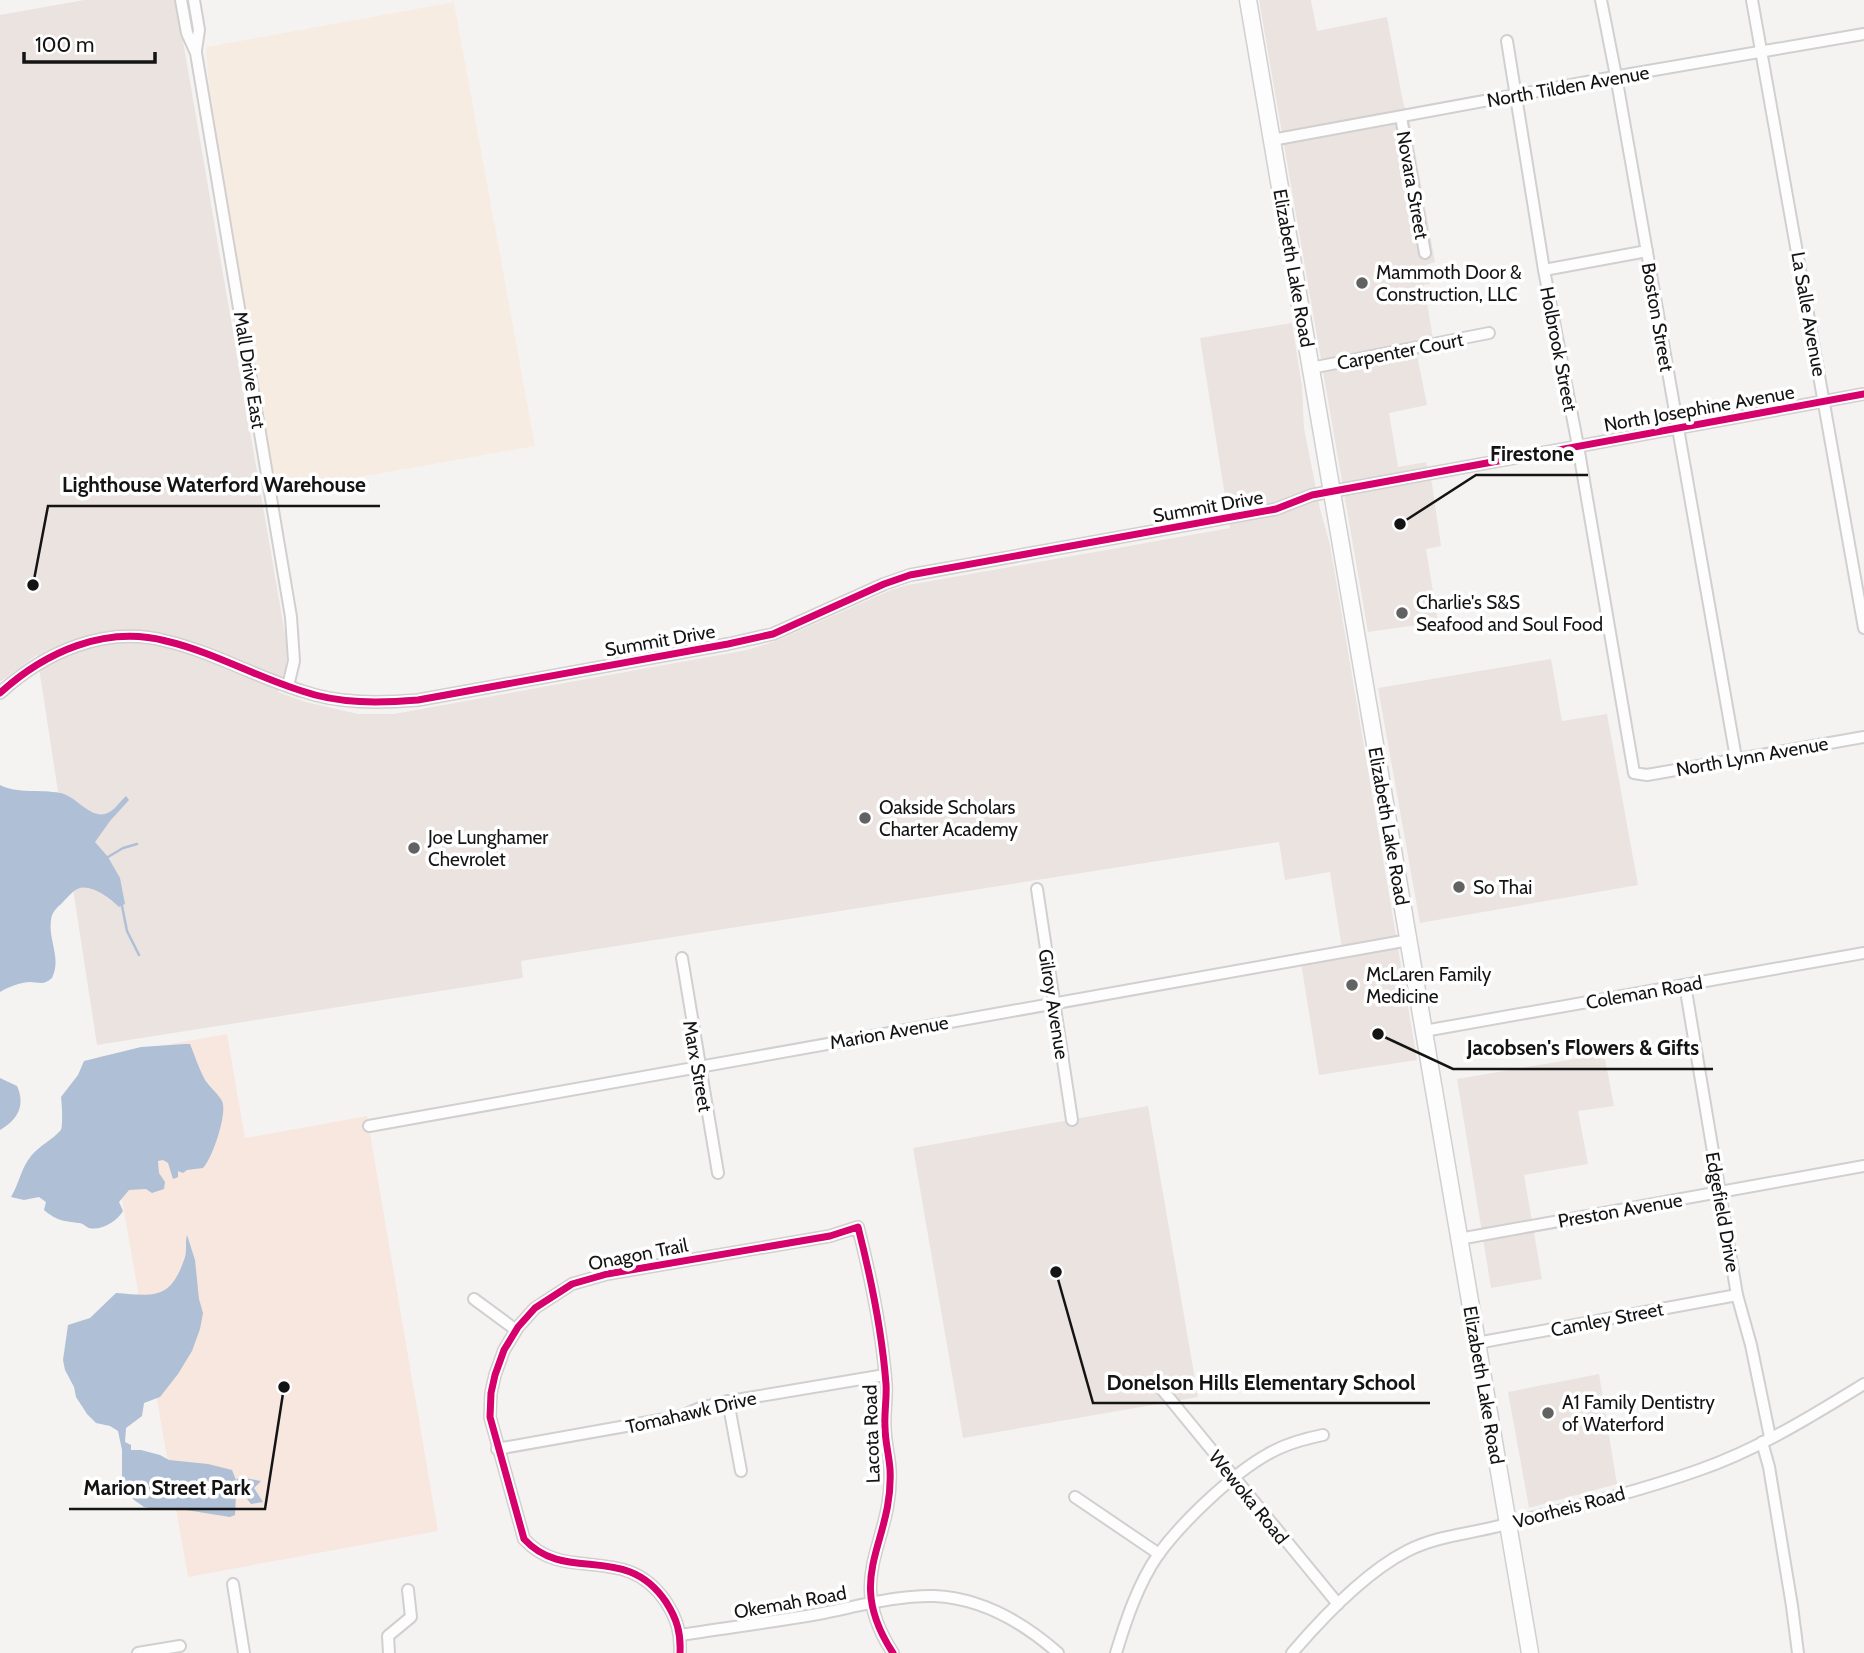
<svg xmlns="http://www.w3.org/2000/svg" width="1864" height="1653" font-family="Cabin,sans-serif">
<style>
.built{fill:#eae3e0}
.industrial{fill:#f7ece2}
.green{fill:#f7e7de}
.water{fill:#afbfd5}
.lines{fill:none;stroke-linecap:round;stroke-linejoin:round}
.stream{stroke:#afbfd5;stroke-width:2.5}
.street-casing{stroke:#d1cfcf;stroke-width:14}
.secondary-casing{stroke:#d1cfcf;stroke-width:19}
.street{stroke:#fefdfd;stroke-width:10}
.secondary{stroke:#fefdfd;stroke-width:16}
.cycleway-casing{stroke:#fff;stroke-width:11}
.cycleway{stroke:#d6006c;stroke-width:7}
.poi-dot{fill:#636262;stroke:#fff;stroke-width:2.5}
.labels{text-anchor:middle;stroke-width:7;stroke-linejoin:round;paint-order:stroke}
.street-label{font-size:19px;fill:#151414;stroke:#fff}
.poi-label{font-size:19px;fill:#151414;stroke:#fff;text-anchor:start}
.leader{fill:none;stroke:#151414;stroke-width:2.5}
.callout-dot{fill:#151414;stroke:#fff;stroke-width:2.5}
.callout-label{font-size:21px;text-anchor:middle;font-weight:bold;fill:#151414;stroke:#fff;stroke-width:7;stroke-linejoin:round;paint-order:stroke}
</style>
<rect width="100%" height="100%" fill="#f5f3f2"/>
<g class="built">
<polygon points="84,0 176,0 287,646 286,667 278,692 306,702 358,714 394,714 747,650 776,641 891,590 908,585 1230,528 1200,338 1292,323 1302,386 1304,428 1320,509 1330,545 1417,1060 1319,1075 1301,963 1343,955 1330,872 1285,880 1279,842 521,961 523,978 97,1045 37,655 0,682 0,15"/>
<polygon points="1259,0 1311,0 1317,31 1387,17 1403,102 1410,123 1435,262 1426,265 1430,284 1424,285 1435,351 1417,355 1427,405 1389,413 1398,467 1426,462 1432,484 1441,546 1426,549 1438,622 1368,632"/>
<polygon points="1551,659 1562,721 1607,714 1638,885 1420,923 1378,688"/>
<polygon points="1604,1054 1614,1106 1578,1111 1588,1164 1524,1175 1542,1279 1491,1288 1457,1079"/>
<polygon points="1148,1106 1198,1397 963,1438 913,1148"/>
<polygon points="1599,1374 1617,1484 1529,1508 1508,1392"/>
</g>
<polygon class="industrial" points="454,2 535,446 275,492 210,103 206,47"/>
<polygon class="green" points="227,1034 245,1138 367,1116 438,1531 188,1577 97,1057"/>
<g class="water">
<path d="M0,785C17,794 41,789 60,793C75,795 89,818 105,814C114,812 120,801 126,796L129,800L110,821L95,842L108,857L120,878L125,904L119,907C111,899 93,885 80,888C73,890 68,897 63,902C57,908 52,911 51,920C48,941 62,958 52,978C43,986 39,982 29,982C19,983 8,987 0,992Z"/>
<path d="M185,1044H190C195,1056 199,1069 205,1080C210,1087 219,1095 222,1101C228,1113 212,1159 203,1168L187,1170L183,1173L178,1171V1177L173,1179L168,1163L163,1160L158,1161L159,1173L165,1182L164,1189L152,1193L146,1189L129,1190L119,1202L123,1211C117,1221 102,1231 89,1228C86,1227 83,1223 79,1223C64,1221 57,1221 44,1210L46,1202L39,1197L24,1200L11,1197C19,1184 21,1168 31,1156C39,1146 52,1140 61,1130C63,1124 62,1105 61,1097L78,1075L84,1061L141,1047Z"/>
<path d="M0,1078L17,1086C26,1106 17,1120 0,1130Z"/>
<path d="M187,1235L195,1260L199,1299L203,1313L200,1329L192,1351L178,1374L160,1397L144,1403L142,1416L126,1428L125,1442L131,1445V1450H141L160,1455L169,1460L208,1464L232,1470L236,1480L239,1477L261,1481L254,1488L263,1502L251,1504L244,1495H236L235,1515L230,1517L186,1510H159L144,1507L134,1500L122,1481V1450L118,1431L110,1426L96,1423L87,1414L76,1397L74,1387L65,1370L63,1360L68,1325L90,1318L116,1293C155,1296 171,1300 185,1257C187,1250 185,1242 187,1235Z"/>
</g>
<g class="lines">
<g class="stream">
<polyline points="108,857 123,848 137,844"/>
<polyline points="122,906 127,931 139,955"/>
</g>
<g class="street-casing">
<g id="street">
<polyline points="181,0 187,33 196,53 291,617 294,661 288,686"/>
<polyline points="194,0 199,30 196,50"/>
<polyline points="1601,0 1616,76 1736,758"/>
<polyline points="1752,0 1864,628"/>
<polyline points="1507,41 1544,270 1578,446 1634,773 1647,775 1864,737"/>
<polyline points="1401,117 1425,253"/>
<polyline points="1272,140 1625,75 1864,34"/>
<polyline points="1544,270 1647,251"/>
<polyline points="1311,368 1489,333"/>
<path d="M0,693C45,652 105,625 166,641C213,652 256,677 302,691C339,704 380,703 418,700L728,644L773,634L884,584L910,575L1276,509L1312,495L1864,394"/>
<polyline points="1037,889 1072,1120"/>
<polyline points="682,958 718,1173"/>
<polyline points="1685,985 1737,1295 1751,1345 1770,1437"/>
<polyline points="1424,1031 1864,953"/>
<polyline points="369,1126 1409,940"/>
<polyline points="1459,1239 1864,1166"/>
<polyline points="474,1299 516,1330"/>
<polyline points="1477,1343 1737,1295"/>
<polyline points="1161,1388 1338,1604"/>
<polyline points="728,1401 741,1471"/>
<polyline points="1762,1442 1769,1467 1792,1606 1798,1653"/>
<polyline points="497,1449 682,1416 700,1408 724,1402 885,1375"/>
<polyline points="1075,1497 1159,1554"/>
<polyline points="233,1584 244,1653"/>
<path d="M680,1635C726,1628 772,1622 818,1614C855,1607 896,1595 934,1596C981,1598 1024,1623 1058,1653"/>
<polyline points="138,1653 180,1646"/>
<polyline points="389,1653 388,1636 411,1617 408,1590"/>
<path d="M680,1653C681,1633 677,1619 666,1602C625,1541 566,1585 524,1539L490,1417L491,1393L495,1375L504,1350L518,1327L535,1308L572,1284L607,1274L830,1236L858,1227C871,1278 882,1332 886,1384C887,1398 884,1413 885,1427C885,1441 889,1455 890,1469C894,1544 842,1575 893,1653"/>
<path d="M1116,1653C1126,1620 1138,1584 1158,1555C1182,1522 1232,1474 1268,1454C1285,1444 1303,1439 1323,1435"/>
<path d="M1292,1653C1322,1618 1366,1572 1407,1551C1436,1536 1468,1534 1499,1526C1566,1509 1634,1493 1699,1470C1757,1450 1812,1416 1864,1384"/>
</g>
</g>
<g class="secondary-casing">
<polyline id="secondary" points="1248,0 1530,1653"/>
</g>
<use href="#street" class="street"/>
<use href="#secondary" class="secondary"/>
<g class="cycleway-casing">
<g id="cycleway">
<path d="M0,693C45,652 105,625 166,641C213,652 256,677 302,691C339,704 380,703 418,700L728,644L773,634L884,584L910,575L1276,509L1312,495L1864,394"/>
<path d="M680,1653C681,1633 677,1619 666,1602C625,1541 566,1585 524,1539L490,1417L491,1393L495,1375L504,1350L518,1327L535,1308L572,1284L607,1274L830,1236L858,1227C871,1278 882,1332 886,1384C887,1398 884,1413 885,1427C885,1441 889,1455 890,1469C894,1544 842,1575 893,1653"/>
</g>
</g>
<use href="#cycleway" class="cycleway"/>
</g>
<g class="poi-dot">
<circle cx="1362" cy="283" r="7"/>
<circle cx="1402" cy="613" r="7"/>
<circle cx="865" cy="818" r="7"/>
<circle cx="414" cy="848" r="7"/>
<circle cx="1459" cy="887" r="7"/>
<circle cx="1352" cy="985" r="7"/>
<circle cx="1548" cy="1413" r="7"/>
</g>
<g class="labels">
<g class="street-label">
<text transform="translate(1568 86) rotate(-10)" y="7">North Tilden Avenue</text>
<text transform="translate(1413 185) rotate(80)" y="7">Novara Street</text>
<text transform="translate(1294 268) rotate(80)" y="7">Elizabeth Lake Road</text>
<text transform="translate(1809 314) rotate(80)" y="7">La Salle Avenue</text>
<text transform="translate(1658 317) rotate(80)" y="7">Boston Street</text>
<text transform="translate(1559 349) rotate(79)" y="7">Holbrook Street</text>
<text transform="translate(1400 351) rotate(-11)" y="7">Carpenter Court</text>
<text transform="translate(250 370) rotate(81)" y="7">Mall Drive East</text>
<text transform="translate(1699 408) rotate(-10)" y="7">North Josephine Avenue</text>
<text transform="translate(1208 506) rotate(-10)" y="7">Summit Drive</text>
<text transform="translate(660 640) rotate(-10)" y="7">Summit Drive</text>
<text transform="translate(1752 756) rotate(-10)" y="7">North Lynn Avenue</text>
<text transform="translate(1389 826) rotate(80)" y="7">Elizabeth Lake Road</text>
<text transform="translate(1644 992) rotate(-10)" y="7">Coleman Road</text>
<text transform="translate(1054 1004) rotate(81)" y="7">Gilroy Avenue</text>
<text transform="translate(889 1032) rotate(-10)" y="7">Marion Avenue</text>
<text transform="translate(698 1066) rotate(80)" y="7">Marx Street</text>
<text transform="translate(1620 1210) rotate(-10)" y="7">Preston Avenue</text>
<text transform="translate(1723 1212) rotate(80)" y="7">Edgefield Drive</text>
<text transform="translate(638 1254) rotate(-11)" y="7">Onagon Trail</text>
<text transform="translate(1607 1319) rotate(-11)" y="7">Camley Street</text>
<text transform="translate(1484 1385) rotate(80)" y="7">Elizabeth Lake Road</text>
<text transform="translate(691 1412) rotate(-13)" y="7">Tomahawk Drive</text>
<text transform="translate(871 1434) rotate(-92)" y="7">Lacota Road</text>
<text transform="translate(1249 1497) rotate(51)" y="7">Wewoka Road</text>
<text transform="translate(1569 1507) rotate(-15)" y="7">Voorheis Road</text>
<text transform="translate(790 1602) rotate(-10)" y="7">Okemah Road</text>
</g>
<g class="poi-label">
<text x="1376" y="279">Mammoth Door &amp;<tspan x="1376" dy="22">Construction, LLC</tspan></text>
<text x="1416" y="609">Charlie's S&amp;S<tspan x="1416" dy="22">Seafood and Soul Food</tspan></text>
<text x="879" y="814">Oakside Scholars<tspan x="879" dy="22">Charter Academy</tspan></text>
<text x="428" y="844">Joe Lunghamer<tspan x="428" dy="22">Chevrolet</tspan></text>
<text x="1473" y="894">So Thai</text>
<text x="1366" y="981">McLaren Family<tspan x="1366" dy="22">Medicine</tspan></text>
<text x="1562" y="1409">A1 Family Dentistry<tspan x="1562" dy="22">of Waterford</tspan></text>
</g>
</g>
<path class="leader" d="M1400 524L1476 475H1588M33 585L48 506H380M1378 1034L1453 1069H1713M1056 1272L1093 1403H1430M284 1387L265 1509H69"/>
<g class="callout-dot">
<circle cx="1400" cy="524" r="7"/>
<circle cx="33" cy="585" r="7"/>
<circle cx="1378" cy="1034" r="7"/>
<circle cx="1056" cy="1272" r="7"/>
<circle cx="284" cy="1387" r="7"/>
</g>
<g class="callout-label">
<text x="1532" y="461">Firestone</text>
<text x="214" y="492">Lighthouse Waterford Warehouse</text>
<text x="1583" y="1055">Jacobsen's Flowers &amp; Gifts</text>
<text x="1261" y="1390">Donelson Hills Elementary School</text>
<text x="167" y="1495">Marion Street Park</text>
</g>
<path d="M24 52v10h131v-10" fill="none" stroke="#151414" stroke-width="3.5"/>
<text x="35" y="52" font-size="21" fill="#151414" stroke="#ffffff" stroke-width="5" paint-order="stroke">100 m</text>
</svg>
